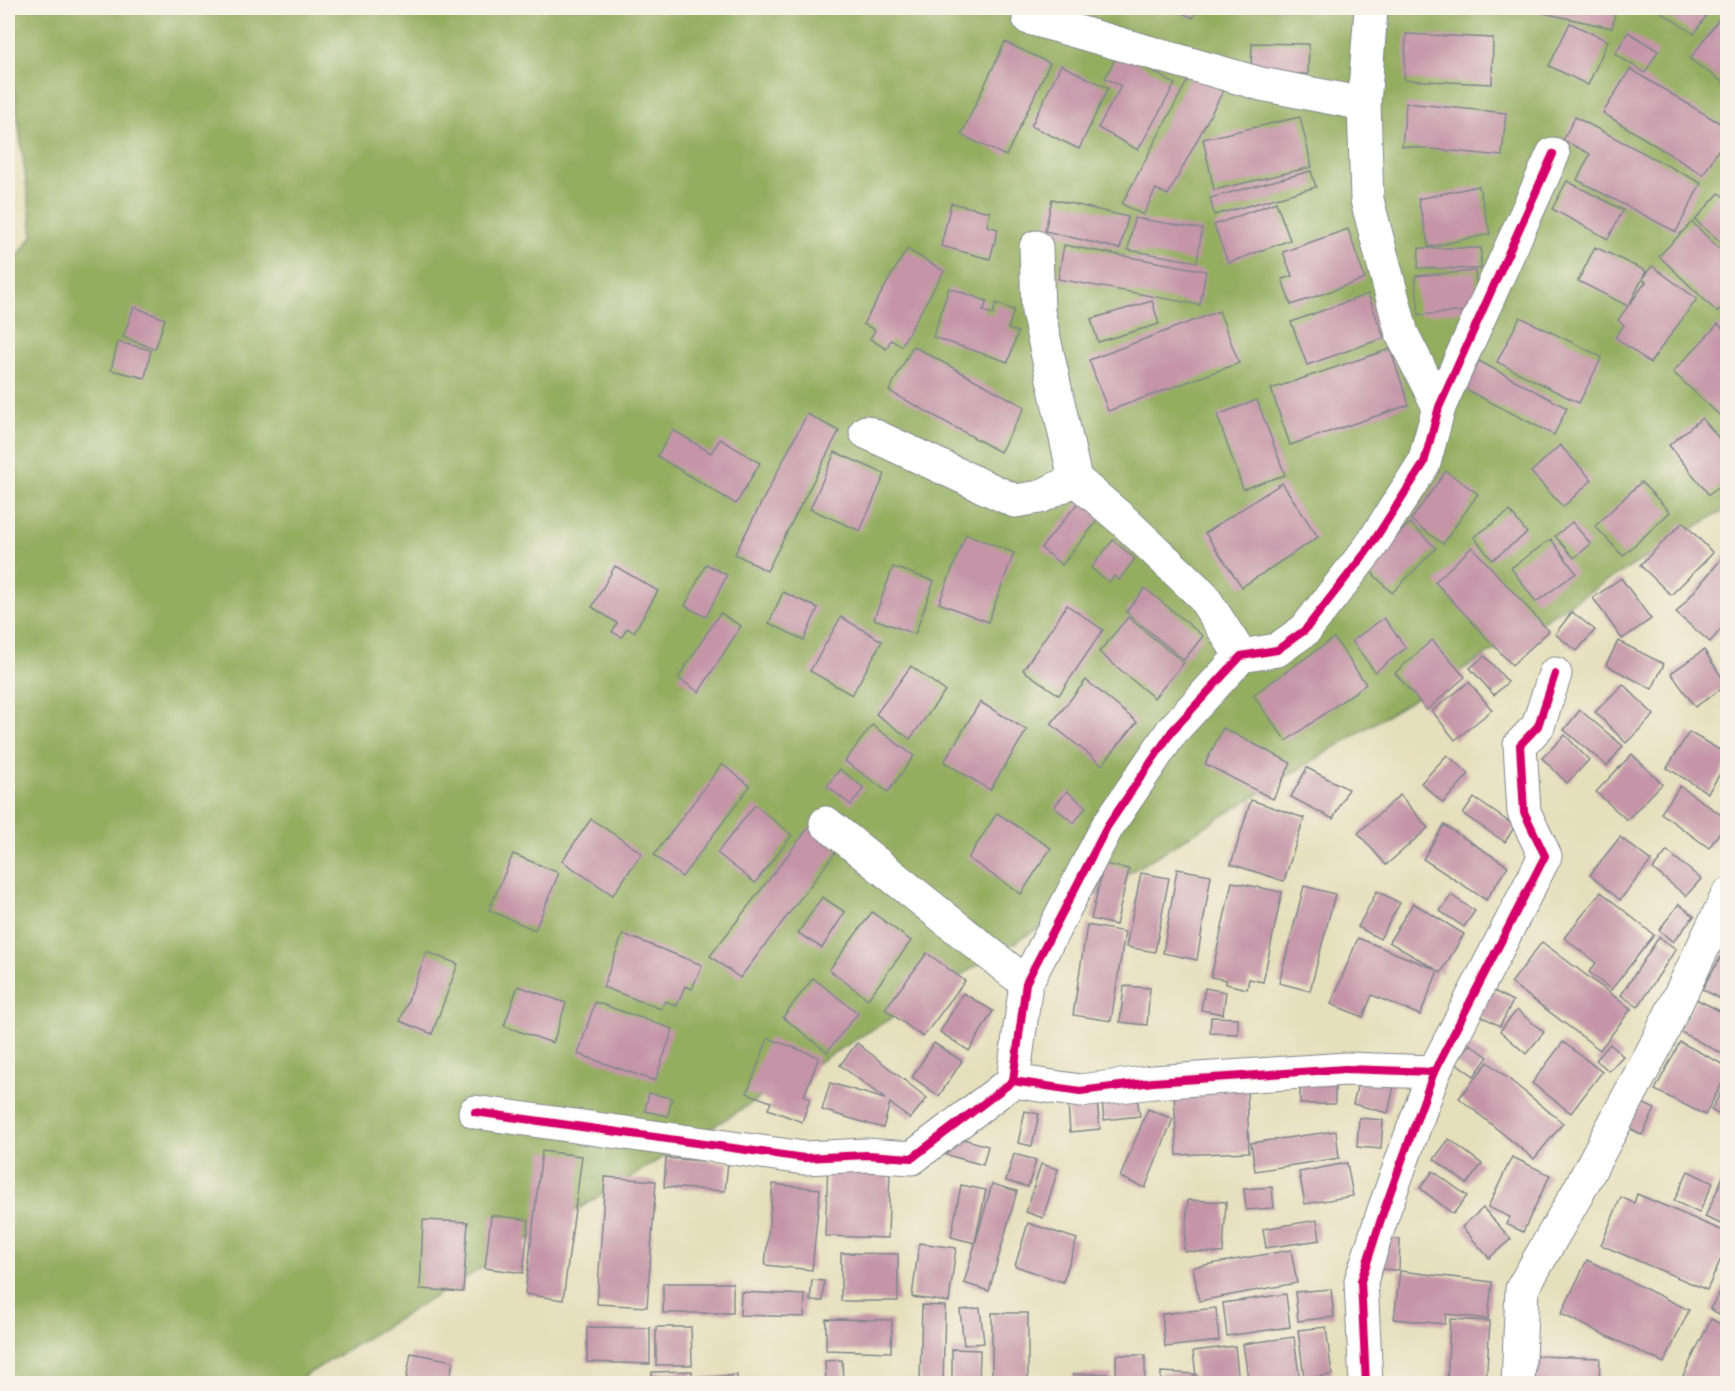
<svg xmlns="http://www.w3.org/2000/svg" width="1735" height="1391" font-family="'Architects Daughter',sans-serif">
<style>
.forest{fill:#94ae60;stroke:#586e5f;stroke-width:1.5}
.building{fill:#c595a7}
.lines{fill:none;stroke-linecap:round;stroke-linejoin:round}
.street-casing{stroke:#80878c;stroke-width:35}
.street{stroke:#fff;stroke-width:33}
.cycleway-casing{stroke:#f7f3e8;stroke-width:11}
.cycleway{stroke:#d6006c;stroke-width:8}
</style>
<rect width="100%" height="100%" fill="#f7f3e8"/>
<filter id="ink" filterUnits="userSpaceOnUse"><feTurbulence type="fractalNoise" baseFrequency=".0167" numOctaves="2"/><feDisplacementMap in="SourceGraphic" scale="12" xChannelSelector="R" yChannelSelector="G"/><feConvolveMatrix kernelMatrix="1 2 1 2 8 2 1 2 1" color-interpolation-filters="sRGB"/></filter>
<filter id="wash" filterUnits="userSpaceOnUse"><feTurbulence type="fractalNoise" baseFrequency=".008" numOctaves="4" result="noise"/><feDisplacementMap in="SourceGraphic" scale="24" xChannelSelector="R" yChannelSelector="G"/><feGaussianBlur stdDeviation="1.35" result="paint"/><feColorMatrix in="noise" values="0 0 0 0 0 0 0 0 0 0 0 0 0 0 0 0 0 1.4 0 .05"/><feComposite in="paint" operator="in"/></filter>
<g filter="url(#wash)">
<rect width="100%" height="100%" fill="#e6dfbb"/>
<polygon class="forest" points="8,8 1727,8 1727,508 293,1383 8,1383 8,269 33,235 8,42"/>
<g id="blocks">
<g class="building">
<polygon points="1171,8 1198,8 1193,18"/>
<polygon points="1520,8 1616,8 1612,28"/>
<polygon points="1665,8 1711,8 1694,34 1661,12"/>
<polygon points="1718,20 1728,28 1728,86 1690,59"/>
<polygon points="1570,23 1608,41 1588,85 1549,66"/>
<polygon points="1628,32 1658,51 1645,73 1615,54"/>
<polygon points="1406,34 1493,38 1492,84 1404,80"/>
<polygon points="1005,42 1050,63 1006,156 961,135"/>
<polygon points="1252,43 1309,44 1308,74 1251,73"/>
<polygon points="1119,52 1175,84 1138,150 1098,128 1121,86 1105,78"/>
<polygon points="1061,65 1108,88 1079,149 1031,126"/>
<polygon points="1630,69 1728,128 1728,134 1703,175 1603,113"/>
<polygon points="1191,74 1223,91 1168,195 1156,189 1143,215 1122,204"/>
<polygon points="1406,103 1506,113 1502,156 1402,146"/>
<polygon points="1300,117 1312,167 1214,190 1203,139"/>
<polygon points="1575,117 1701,183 1676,232 1577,180 1590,154 1563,140"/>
<polygon points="1311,171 1316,187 1214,215 1210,198"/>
<polygon points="1567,181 1623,210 1608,239 1552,209"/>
<polygon points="1479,186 1490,234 1429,247 1418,199"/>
<polygon points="1719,193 1728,200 1728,248 1695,220"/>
<polygon points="1052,199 1128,217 1120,249 1045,231"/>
<polygon points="1276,202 1290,240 1228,263 1214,225"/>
<polygon points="951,203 990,212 987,226 998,229 990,259 941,246"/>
<polygon points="1134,218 1202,229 1197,262 1128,250"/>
<polygon points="1692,222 1728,257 1728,301 1717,312 1659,256"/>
<polygon points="1348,229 1365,279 1291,305 1282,279 1292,276 1283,252"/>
<polygon points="1064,245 1206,271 1200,305 1058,279"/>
<polygon points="1595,247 1646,271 1629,305 1646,282 1642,279 1652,266 1697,299 1650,363 1615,337 1624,325 1618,320 1628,306 1578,281"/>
<polygon points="1419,248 1481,248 1481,269 1418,268"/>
<polygon points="907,249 944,271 901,346 891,340 886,349 870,339 875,330 863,324"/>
<polygon points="1475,271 1479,310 1419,315 1415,276"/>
<polygon points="949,288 987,301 983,311 993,314 996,303 1014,310 1008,329 1018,332 1008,362 933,337"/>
<polygon points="1368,294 1384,338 1307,365 1291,322"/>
<polygon points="1152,301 1159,324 1098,342 1091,319"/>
<polygon points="134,307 165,319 155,349 123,337"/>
<polygon points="1219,311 1239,363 1108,411 1089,360"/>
<polygon points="1520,317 1602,357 1579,403 1497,362"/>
<polygon points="1718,324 1728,333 1728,423 1673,372"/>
<polygon points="118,342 151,350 145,378 111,370"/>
<polygon points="913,346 1025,407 1000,452 889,391"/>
<polygon points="1390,349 1409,405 1290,445 1271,389"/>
<polygon points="1479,361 1567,408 1554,435 1465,389"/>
<polygon points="1257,400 1285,475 1243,489 1217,415"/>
<polygon points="807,414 839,431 767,571 735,554"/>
<polygon points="1702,418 1728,449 1728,480 1709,495 1669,445"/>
<polygon points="673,430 711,453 720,439 760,463 736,504 657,456"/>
<polygon points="1560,445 1592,480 1563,507 1531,472"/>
<polygon points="835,452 885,474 860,531 810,509"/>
<polygon points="1446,471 1478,494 1443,544 1411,520"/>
<polygon points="1641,482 1670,512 1623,556 1595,526"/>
<polygon points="1282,483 1318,537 1242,587 1205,533"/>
<polygon points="1082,498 1102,515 1062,565 1041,548"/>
<polygon points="1510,511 1527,533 1492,560 1474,537"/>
<polygon points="1572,522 1591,544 1574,558 1555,536"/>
<polygon points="1683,522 1713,553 1671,595 1640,565"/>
<polygon points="1410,523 1436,548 1392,593 1366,567"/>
<polygon points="966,534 1014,553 988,622 939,603"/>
<polygon points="1551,539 1576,573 1536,602 1511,568"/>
<polygon points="1113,540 1135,559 1119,580 1114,576 1109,582 1091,568"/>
<polygon points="1472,547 1549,631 1512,665 1435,582"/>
<polygon points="1728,551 1728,621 1710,642 1676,613"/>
<polygon points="706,564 727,575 706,617 685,606"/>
<polygon points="615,566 658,591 634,632 627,628 622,637 612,632 617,623 592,607"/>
<polygon points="893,567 934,581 915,634 874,619"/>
<polygon points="1621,578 1651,619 1622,639 1593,598"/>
<polygon points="1145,588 1203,636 1184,660 1126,612"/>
<polygon points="783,592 818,608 804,640 769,623"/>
<polygon points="1067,605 1103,630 1059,695 1023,670"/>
<polygon points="1572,612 1595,630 1577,651 1555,634"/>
<polygon points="720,613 741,626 699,692 678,678"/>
<polygon points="841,617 882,641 852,695 810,671"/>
<polygon points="1128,617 1184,663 1154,698 1099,652"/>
<polygon points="1384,618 1406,648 1375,672 1352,641"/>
<polygon points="1334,638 1366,684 1286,741 1253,695"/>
<polygon points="1432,640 1465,677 1427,710 1395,673"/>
<polygon points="1618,641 1664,664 1652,689 1606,665"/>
<polygon points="1704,650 1727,685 1695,707 1671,673"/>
<polygon points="1485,656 1508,682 1494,695 1470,668"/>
<polygon points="911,666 945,691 910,739 876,714"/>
<polygon points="1086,680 1137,722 1102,765 1051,724"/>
<polygon points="1469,682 1492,710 1455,740 1432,711"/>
<polygon points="1623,684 1654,715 1626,743 1595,712"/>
<polygon points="980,702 1027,730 990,790 944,762"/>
<polygon points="1580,710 1623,746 1607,766 1564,730"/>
<polygon points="872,725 914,756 888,792 845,761"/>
<polygon points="1223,728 1291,763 1273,799 1205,764"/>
<polygon points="1689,732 1728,755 1728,761 1708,793 1667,768"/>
<polygon points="1565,735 1589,760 1567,783 1542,758"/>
<polygon points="1632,754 1662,784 1627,820 1596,792"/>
<polygon points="1447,755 1469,774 1443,803 1421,783"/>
<polygon points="722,764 750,786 682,877 654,855"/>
<polygon points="1307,768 1348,789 1333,819 1291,797"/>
<polygon points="840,769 864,788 851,805 827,786"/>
<polygon points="1680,786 1728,820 1709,848 1661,813"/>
<polygon points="1067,791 1086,807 1074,823 1054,807"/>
<polygon points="1400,795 1428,828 1386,865 1358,833"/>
<polygon points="1474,798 1515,826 1505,842 1463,814"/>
<polygon points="1251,800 1304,818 1284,881 1231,864"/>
<polygon points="755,805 792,835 755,883 717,853"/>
<polygon points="997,813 1051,848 1021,894 968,858"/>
<polygon points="591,819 642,853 613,895 562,861"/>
<polygon points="1444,825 1508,866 1486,900 1423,859"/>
<polygon points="809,827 838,849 740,978 710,956"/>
<polygon points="1620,837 1651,861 1620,900 1590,875"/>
<polygon points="1667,851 1701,879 1686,896 1653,869"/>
<polygon points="513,854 559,873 535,930 489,910"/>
<polygon points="1104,864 1129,869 1116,925 1091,919"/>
<polygon points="1177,869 1211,875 1197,960 1163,953"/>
<polygon points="1141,873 1169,878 1155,952 1126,947"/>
<polygon points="1232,882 1282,892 1263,982 1249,979 1247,989 1226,984 1226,980 1211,977"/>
<polygon points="1304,886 1335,894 1310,991 1279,983"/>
<polygon points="1377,891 1400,903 1380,939 1358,927"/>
<polygon points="1601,892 1654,935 1611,990 1589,972 1596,963 1564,938"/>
<polygon points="1451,895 1475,911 1464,927 1440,911"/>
<polygon points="822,897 845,912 822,948 798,933"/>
<polygon points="1413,903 1464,934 1441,973 1438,971 1420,1015 1372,995 1363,1017 1331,1004 1358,938 1437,970 1389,942"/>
<polygon points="1679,904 1694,916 1673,942 1659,930"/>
<polygon points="872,912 911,941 868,999 829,970"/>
<polygon points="1087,925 1125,932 1111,1021 1073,1015"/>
<polygon points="623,934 702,965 692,989 685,986 677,1006 665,1001 661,1009 603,987"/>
<polygon points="1659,937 1676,949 1638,1007 1621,995"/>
<polygon points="1542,942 1631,1009 1600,1050 1511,983"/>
<polygon points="1728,944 1728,1003 1702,989"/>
<polygon points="427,952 458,964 432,1034 400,1021"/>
<polygon points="927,953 965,981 923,1037 885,1009"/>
<polygon points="813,978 858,1013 827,1052 783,1017"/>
<polygon points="518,986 566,1003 553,1043 504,1026"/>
<polygon points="1124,986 1150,988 1147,1025 1120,1022"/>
<polygon points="1205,988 1226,992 1223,1014 1201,1010"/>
<polygon points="1492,990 1513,1001 1500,1026 1479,1015"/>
<polygon points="963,993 993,1011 969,1051 940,1032"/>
<polygon points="1696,999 1728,1015 1728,1057 1679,1031"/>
<polygon points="595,1002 673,1029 655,1081 578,1054"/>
<polygon points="1517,1010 1544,1032 1526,1054 1500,1031"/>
<polygon points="1211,1017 1238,1018 1238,1034 1210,1033"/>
<polygon points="768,1038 819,1057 804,1096 810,1099 802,1122 768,1109 771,1102 747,1093"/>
<polygon points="1563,1042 1602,1072 1571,1113 1532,1083"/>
<polygon points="1680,1042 1728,1067 1728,1072 1705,1115 1655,1090"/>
<polygon points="857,1043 927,1098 910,1119 890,1103 883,1128 822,1110 830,1083 885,1099 840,1065"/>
<polygon points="934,1043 962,1061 939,1096 912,1077"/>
<polygon points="1470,1044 1488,1057 1474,1076 1456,1063"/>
<polygon points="1610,1044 1623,1056 1609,1071 1596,1060"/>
<polygon points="1488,1062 1563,1123 1534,1159 1459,1098"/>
<polygon points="1360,1074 1395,1082 1388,1113 1353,1104"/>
<rect x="1300" y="1077" width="35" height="27"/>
<polygon points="1728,1080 1728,1120 1711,1110"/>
<polygon points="1247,1089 1249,1152 1177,1155 1174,1091"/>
<polygon points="649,1093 672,1098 668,1116 645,1111"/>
<polygon points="1137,1097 1140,1116 1104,1120 1102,1101"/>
<polygon points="1636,1100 1655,1109 1642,1135 1623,1125"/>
<polygon points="1097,1102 1100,1129 1070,1132 1068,1104"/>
<polygon points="1148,1109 1173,1119 1145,1188 1120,1177"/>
<polygon points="1025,1111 1039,1114 1032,1146 1018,1143"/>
<polygon points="1359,1118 1383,1120 1381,1149 1357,1147"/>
<polygon points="1336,1131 1339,1158 1255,1171 1251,1143"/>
<polygon points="949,1135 988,1146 983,1165 944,1154"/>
<polygon points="1449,1139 1482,1164 1467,1184 1434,1159"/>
<polygon points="542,1151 582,1156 563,1300 525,1294"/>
<polygon points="1014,1154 1036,1160 1028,1187 1006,1181"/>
<polygon points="1512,1157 1550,1175 1523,1232 1506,1224 1510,1217 1488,1207"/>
<polygon points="666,1158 728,1163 725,1191 664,1187"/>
<polygon points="1347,1163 1353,1196 1305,1204 1299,1172"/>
<polygon points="828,1164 890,1167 888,1238 825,1236"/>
<polygon points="1041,1164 1058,1169 1043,1218 1026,1212"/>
<polygon points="1728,1166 1728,1227 1705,1217"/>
<polygon points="1433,1171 1467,1196 1453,1214 1420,1188"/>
<polygon points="1688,1171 1713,1183 1699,1213 1674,1201"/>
<polygon points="605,1177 656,1181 647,1307 597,1304"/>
<polygon points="773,1184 820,1189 812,1270 765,1265"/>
<polygon points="992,1184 1017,1191 989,1291 964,1283"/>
<polygon points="961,1185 986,1190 975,1243 951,1237"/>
<polygon points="1272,1187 1274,1208 1246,1210 1244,1189"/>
<polygon points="1637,1194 1728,1233 1728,1243 1707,1290 1601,1245 1621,1197 1634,1203"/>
<polygon points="1188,1200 1226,1202 1223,1253 1184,1251"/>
<polygon points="1483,1208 1511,1239 1489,1258 1462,1227"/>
<polygon points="491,1215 529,1220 523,1273 485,1268"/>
<polygon points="423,1220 468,1222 463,1292 420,1289"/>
<polygon points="1317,1220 1320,1240 1266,1248 1263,1229"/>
<polygon points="1028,1223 1077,1239 1063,1282 1015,1266"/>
<polygon points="1378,1238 1400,1239 1399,1270 1377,1269"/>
<polygon points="919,1243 956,1248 949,1302 912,1297"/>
<polygon points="1291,1250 1297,1283 1199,1301 1193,1267"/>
<polygon points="841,1253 898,1254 898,1301 841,1301"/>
<polygon points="1587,1260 1689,1310 1664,1363 1561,1314"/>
<polygon points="1400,1271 1492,1282 1488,1319 1446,1314 1445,1324 1394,1319"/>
<polygon points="1728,1278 1728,1319 1710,1309"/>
<polygon points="812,1280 824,1281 823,1301 810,1301"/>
<rect x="663" y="1283" width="70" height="30"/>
<polygon points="1331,1289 1334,1317 1298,1321 1295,1292"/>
<polygon points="741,1292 805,1295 804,1317 740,1315"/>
<polygon points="1286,1294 1290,1327 1227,1336 1223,1303"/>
<polygon points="922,1305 945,1306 943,1384 920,1384"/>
<polygon points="980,1308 984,1343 964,1345 960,1310"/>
<polygon points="1216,1308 1219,1341 1165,1347 1162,1314"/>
<rect x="992" y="1313" width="36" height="71"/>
<polygon points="826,1319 892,1320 891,1352 826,1350"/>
<polygon points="1450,1319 1490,1321 1486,1384 1447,1384"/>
<polygon points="1711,1319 1728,1328 1728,1376 1724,1384 1679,1384"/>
<polygon points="587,1327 650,1328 650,1364 587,1362"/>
<polygon points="656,1327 691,1327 692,1365 656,1365"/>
<polygon points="1326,1327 1332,1375 1304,1378 1298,1330"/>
<polygon points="1294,1337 1300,1382 1249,1384 1243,1344"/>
<polygon points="1235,1346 1239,1384 1197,1384 1193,1351"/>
<polygon points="952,1349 980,1350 979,1384 952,1384"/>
<polygon points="411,1353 453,1361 449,1384 427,1384 406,1380"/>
<rect x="1116" y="1355" width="29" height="29"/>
<polygon points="1536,1356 1600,1358 1599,1384 1535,1384"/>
<polygon points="842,1360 843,1384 826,1384 825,1361"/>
<polygon points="692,1371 692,1384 652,1384 652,1372"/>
<polygon points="1161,1372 1194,1374 1193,1384 1161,1384"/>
<polygon points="1073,1374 1112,1374 1111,1384 1073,1384"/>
<polygon points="737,1375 737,1384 702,1384 701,1378"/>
</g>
</g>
</g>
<g filter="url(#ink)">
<use href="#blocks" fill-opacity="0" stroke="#80878c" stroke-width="1.5"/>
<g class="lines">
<g class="street-casing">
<g id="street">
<polyline points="1371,8 1364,104 1367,200 1402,334 1439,407"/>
<polyline points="1029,18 1261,84 1364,104"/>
<polyline points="1036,247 1038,311 1075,479 1125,522 1202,595 1241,656"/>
<polyline points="866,432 1015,501 1040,497 1075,479"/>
<polyline points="826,823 1026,983"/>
<polyline points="1013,1081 1026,983 1107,827 1172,731 1241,656 1277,650 1305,630 1370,547 1424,463 1439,407 1553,154"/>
<polyline points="475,1112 804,1158 867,1155 912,1158 1013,1081 1080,1091 1153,1082 1346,1069 1434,1072"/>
<polyline points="1366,1384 1361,1281 1384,1210 1434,1072 1545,856 1524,812 1520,745 1538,726 1555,674"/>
<polyline points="1518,1384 1522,1289 1577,1194 1655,1047 1728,895"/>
</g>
</g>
<use href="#street" class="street"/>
<g class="cycleway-casing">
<g id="cycleway">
<polyline points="1013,1081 1026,983 1107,827 1172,731 1241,656 1277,650 1305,630 1370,547 1424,463 1439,407 1553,154"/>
<polyline points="475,1112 804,1158 867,1155 912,1158 1013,1081 1080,1091 1153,1082 1346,1069 1434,1072"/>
<polyline points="1366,1384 1361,1281 1384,1210 1434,1072 1545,856 1524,812 1520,745 1538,726 1555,674"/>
</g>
</g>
<use href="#cycleway" class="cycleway"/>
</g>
</g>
<rect width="1735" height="1391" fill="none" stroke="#f7f3e8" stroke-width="30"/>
</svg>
